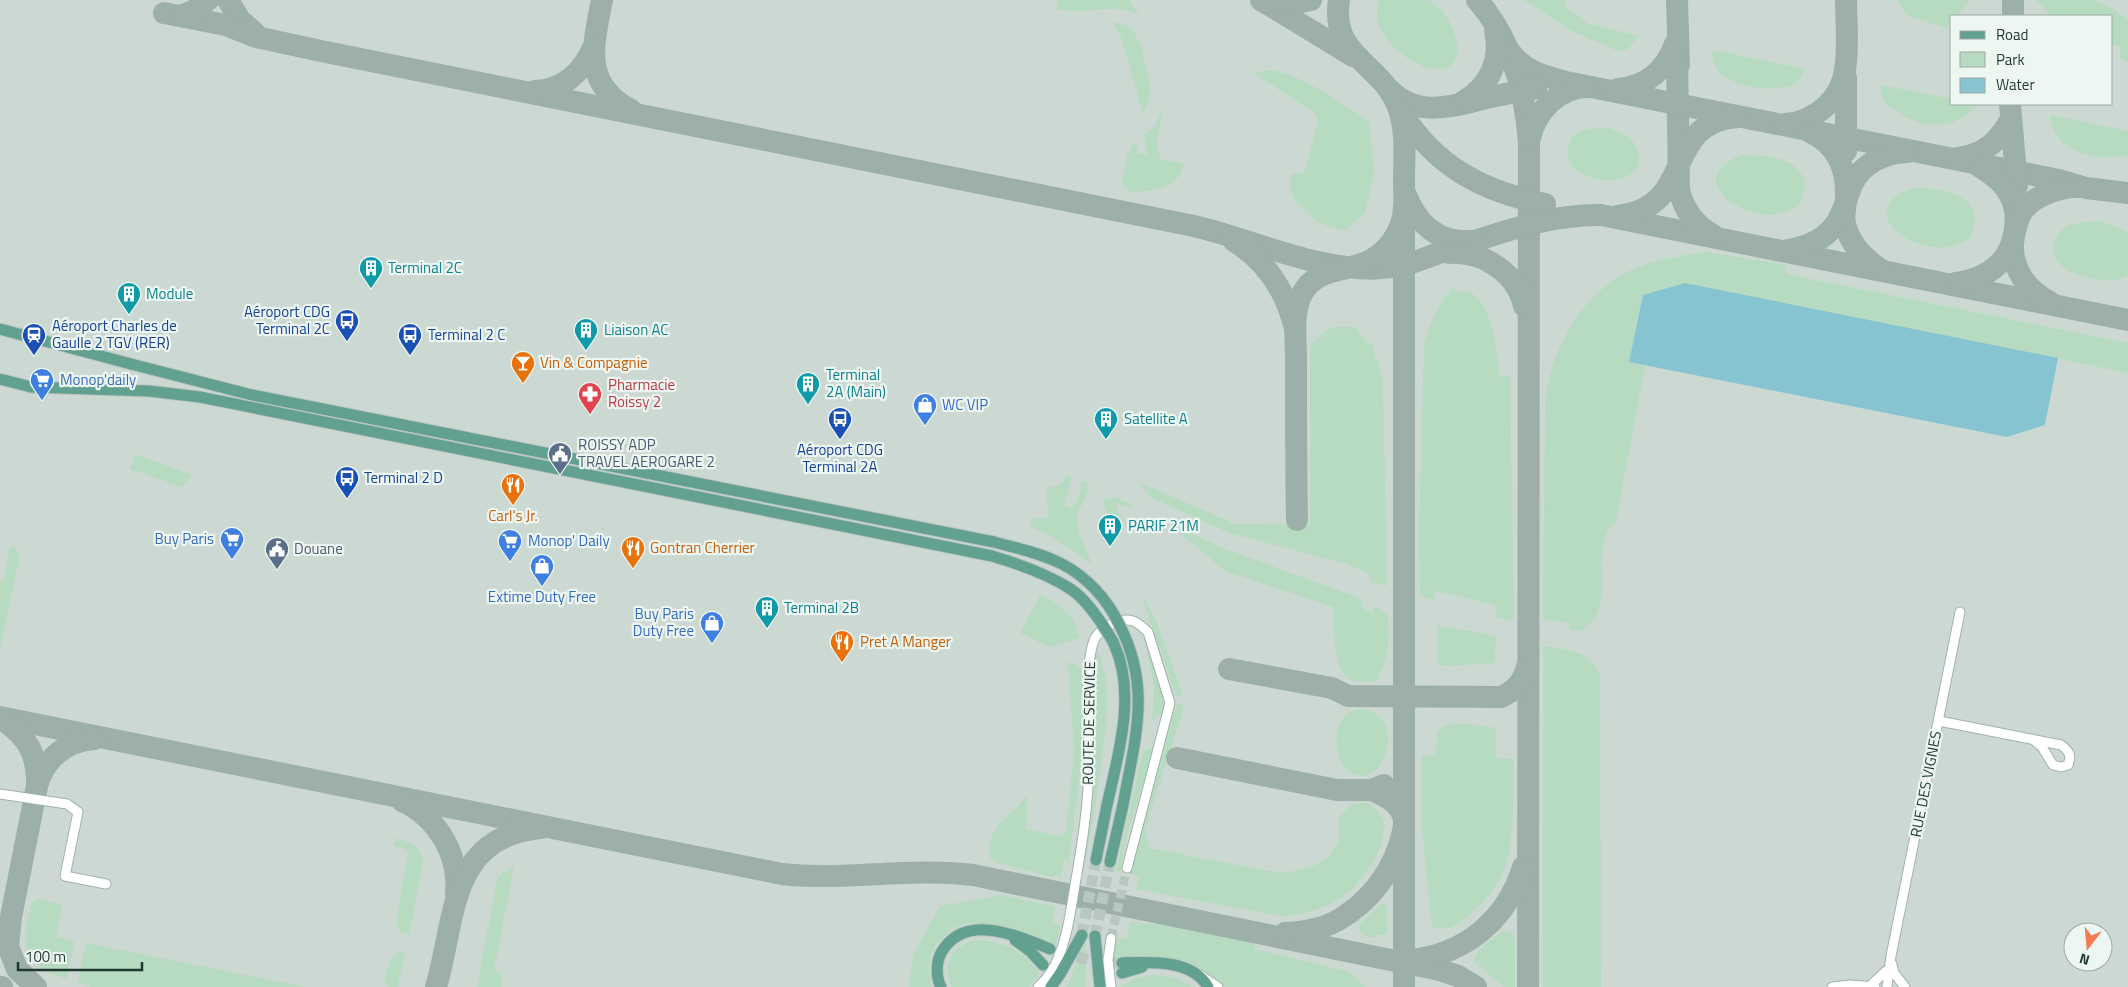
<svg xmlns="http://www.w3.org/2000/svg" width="2128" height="987" font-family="'Titillium Web',sans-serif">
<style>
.built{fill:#ccd9d3;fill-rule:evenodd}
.green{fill:#b6dbc0}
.water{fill:#85c4d0}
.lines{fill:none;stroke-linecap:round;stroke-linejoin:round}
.taxiway{stroke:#9cb0a9;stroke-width:22}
.minor-tunnel{stroke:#b8c7c0;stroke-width:9;stroke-dasharray:9 4.5;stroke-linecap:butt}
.major-tunnel{stroke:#b8c7c0;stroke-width:11;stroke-dasharray:11 5.5;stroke-linecap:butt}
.minor-casing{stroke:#a1b1ab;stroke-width:11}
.major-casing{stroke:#bcc4c2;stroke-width:13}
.minor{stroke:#fff;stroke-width:9}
.major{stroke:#62a090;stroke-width:11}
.major-bridge-casing{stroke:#bcc4c2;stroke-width:13;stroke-linecap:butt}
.major-bridge{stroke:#62a090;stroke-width:11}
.labels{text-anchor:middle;stroke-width:4.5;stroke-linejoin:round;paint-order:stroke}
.culture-label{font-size:15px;fill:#0d838f;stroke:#eef6f2;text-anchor:start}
.transit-label{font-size:15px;fill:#164399;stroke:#eef6f2;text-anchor:start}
.food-label{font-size:15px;fill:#c56008;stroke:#eef6f2;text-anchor:start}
.shop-label{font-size:15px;fill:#366cbe;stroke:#eef6f2;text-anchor:start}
.health-label{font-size:15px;fill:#be3a42;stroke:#eef6f2;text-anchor:start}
.service-label{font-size:15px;fill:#4e5e75;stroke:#eef6f2;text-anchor:start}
.street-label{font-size:15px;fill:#1f3932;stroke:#eef6f2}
</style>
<rect width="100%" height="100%" fill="#deeae4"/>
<path class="built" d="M0,0H2128V987H0ZM1952,16H2112V104H1952ZM2073,932H2103V962H2073Z"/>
<g class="green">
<path d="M1056,0H1128L1140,16C1113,0 1089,17 1057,9L1058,1Z"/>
<path d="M1379,0H1428C1441,6 1449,19 1454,32C1479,107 1360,54 1379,0Z"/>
<polygon points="1524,0 1565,0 1565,6 1587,23 1639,36 1628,49 1618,51 1570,30"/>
<polygon points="1896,0 1970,0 1956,16 1952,16 1952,22 1946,28 1909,16"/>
<polygon points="2037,0 2094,0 2110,7 2128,20 2128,61 2120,58 2120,46 2112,45 2112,16 2050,16"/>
<path d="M1112,23C1119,23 1126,24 1131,28C1140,36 1149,76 1150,88C1150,98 1147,106 1143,115L1123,43L1119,32Z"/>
<path d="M1713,50L1806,69C1802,76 1798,83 1790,86C1767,94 1706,84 1713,50Z"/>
<path d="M1270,70C1302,74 1342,104 1369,122L1374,173L1365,213L1344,231L1318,223L1294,199L1289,186L1291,174L1304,173L1318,122L1315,113L1253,73Z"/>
<path d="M1882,85L1952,99V104H1976C1964,123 1942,128 1921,123C1908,120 1897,110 1886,104L1881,91Z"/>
<path d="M1164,108L1156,144L1161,159L1184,164C1178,189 1155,191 1133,192V194L1122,185L1128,153L1134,142L1138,148L1136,152L1147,155L1144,135L1154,126Z"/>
<path d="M2049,115L2128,131V156C2105,160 2069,156 2056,134C2052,129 2051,121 2049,115Z"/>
<path d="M1594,128H1609L1631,138C1669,195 1557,190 1568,147C1571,133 1581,131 1594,128Z"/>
<path d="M1742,155C1761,155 1794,156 1803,177C1807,186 1803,196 1800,204C1795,207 1791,210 1786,212C1747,226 1678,179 1742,155Z"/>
<path d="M1913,188C1932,188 1964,190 1973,210C1977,219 1973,229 1970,238C1966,240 1961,243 1956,245C1918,259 1848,212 1913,188Z"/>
<path d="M2098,221L2115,226L2128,232V276C2109,286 2069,278 2056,259C2054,256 2053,248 2054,244C2058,223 2080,222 2098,221Z"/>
<path d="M1705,252L1786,265V274L2128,343V373L1685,283L1643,295L1629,361L1645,365L1616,521C1589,546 1612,589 1595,618C1592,622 1585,627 1581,631L1570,629L1569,623L1543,619L1545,404C1549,353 1580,296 1627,272C1652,260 1679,256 1705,252Z"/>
<path d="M1454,287L1455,292C1493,282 1496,354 1500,377L1510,376L1514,621L1496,617L1495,605L1435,591V600L1420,596L1419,531L1424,344C1431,322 1437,303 1454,287Z"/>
<polygon points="1343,326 1356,328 1368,344 1371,342 1383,380 1387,586 1371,582 1368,573 1347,564 1229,533 1150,497 1139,482 1235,524 1310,525 1310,346 1328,329"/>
<polygon points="135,454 192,475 182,487 130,469"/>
<path d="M1067,475L1072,476L1064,505L1072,508L1078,499L1082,481L1087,482L1089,488L1076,518L1080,535L1092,565C1072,549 1054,536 1030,527L1033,518H1048L1047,488L1062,484Z"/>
<polygon points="1115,497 1132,505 1132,508 1115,503 1121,519 1111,523 1103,504 1104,500"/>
<path d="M1179,528L1228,550L1362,599L1361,607L1373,613L1374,606L1388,615C1388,636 1391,659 1377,676L1379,679C1373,683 1367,682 1360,682C1330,681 1335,627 1333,607L1225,571L1178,531Z"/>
<polygon points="13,546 20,554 0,649 0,581 4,581 10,547"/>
<path d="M1040,595C1061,606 1075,612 1079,638L1049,647L1020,633Z"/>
<polygon points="1143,600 1146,600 1158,626 1183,696 1179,697 1176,695"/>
<polygon points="1437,625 1496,636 1495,663 1448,666 1437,664"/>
<polygon points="1144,637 1164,691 1165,712 1152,720 1154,686"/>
<path d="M1543,646C1570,650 1586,648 1600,675L1601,987H1543Z"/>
<path d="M1098,651C1113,688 1106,727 1101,765C1097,798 1091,831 1085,864L1082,863L1092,788L1094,728V658Z"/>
<path d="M1068,662L1075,664L1081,669L1082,756L1069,861H1064L1060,877L1054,875L1053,877L998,863L990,858C985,827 1010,817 1027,796L1026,829L1059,836L1066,832L1074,751Z"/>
<path d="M1179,703L1184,706L1145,830L1149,848L1280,873C1296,871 1317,868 1329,856C1332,852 1338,843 1339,839C1340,834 1338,829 1338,824C1340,812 1354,800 1366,803C1370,805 1375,809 1378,812C1398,833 1365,879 1347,893C1327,909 1304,915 1280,916L1136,889L1140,876L1130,874L1141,829L1176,706Z"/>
<path d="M1357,709C1409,706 1388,792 1351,773C1335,765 1333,735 1341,721C1344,715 1351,712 1357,709Z"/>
<path d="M1455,724H1472L1496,728V758L1514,759C1514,786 1514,851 1503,873C1495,890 1481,905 1467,917C1457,926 1444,933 1432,926L1431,919L1421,819V755H1436L1437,731L1444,726Z"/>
<polygon points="1155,746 1127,835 1120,872 1116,871 1143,751"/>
<path d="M396,838C409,842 419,845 423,860L409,935L401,933L396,924L408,854L407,850L394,846Z"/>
<polygon points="514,866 494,970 500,973 502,982 501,987 477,987 498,876"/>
<path d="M1003,895L1055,907L1052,924L1061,926L1055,947C1028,938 982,914 955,927C949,930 943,938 938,943C929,955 927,973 932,987H909L913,955L940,906Z"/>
<path d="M38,899L62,905L56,937L74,941L67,979C20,964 22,947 31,904Z"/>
<polygon points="1382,903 1387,905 1387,932 1385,935 1377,935 1376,938 1365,936 1363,933 1359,931 1360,924"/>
<path d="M1130,922L1248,932L1255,945L1254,949L1350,972L1365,987H1223C1191,957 1153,959 1112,958L1114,937L1127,939Z"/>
<path d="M1503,931L1513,933L1515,940V987H1504L1474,962C1476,948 1492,939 1503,931Z"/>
<polygon points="1086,937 1085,987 1066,987 1067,986"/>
<path d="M976,940C1003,941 1025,950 1039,974L1029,987H951C943,963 951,946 976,940Z"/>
<polygon points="86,943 305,987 91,987 78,983"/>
<polygon points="398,952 405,953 398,987 388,987 384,981 390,960"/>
<path d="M1151,975C1165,975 1180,977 1191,987H1120L1136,978Z"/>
</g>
<polygon class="water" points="1685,283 2058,358 2045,425 2007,437 1629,362 1643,295"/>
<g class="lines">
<g class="taxiway">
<polyline points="228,0 240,20 255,33"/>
<path d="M602,0C593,46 582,84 631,110"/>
<polyline points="1261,0 1353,56"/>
<path d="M1477,0C1512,39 1525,92 1529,142L1528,987"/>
<polyline points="1677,0 1679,65"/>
<polyline points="1267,2 1285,5 1311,0"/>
<path d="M164,13L226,25L256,37L321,51L1194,226C1254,240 1331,277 1393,267C1412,265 1429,256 1447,250C1498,234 1547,214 1601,215L2128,320"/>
<polyline points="180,16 193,11 208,0"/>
<polyline points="2013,16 2013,0"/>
<path d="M1677,52L1679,190C1684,210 1694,225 1713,235"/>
<path d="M1511,53C1525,72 1545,76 1566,82L2059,180L2086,188L2128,193"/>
<polyline points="1846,78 1846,151"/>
<path d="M1618,89C1647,86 1665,71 1675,44"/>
<path d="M1390,90C1416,116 1447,108 1478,100C1497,96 1516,91 1536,88"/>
<path d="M535,91C563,90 582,72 593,48"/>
<path d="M1464,101C1489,87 1502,59 1495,31"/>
<polyline points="2010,104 2017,186"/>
<path d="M1402,113C1436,167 1484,192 1545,204"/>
<path d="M1786,124C1815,121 1841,100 1845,70C1849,48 1846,23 1846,0"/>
<path d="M1810,132C1838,145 1847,169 1846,198C1846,207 1843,215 1845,224C1850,244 1863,258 1880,269"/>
<path d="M1530,138C1536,111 1559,87 1588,87"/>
<path d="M1958,158C1985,154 1998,142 2011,119"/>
<path d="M1980,167C1997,177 2011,189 2015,210C2017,221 2014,233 2013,244C2012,270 2028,291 2050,302"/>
<path d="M1406,195C1417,223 1438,243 1470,241"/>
<path d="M1618,216C1697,207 1661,123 1737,117"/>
<path d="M1234,241C1265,260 1285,290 1294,325"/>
<path d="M1788,250C1807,247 1826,239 1837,222C1844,210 1847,196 1853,183C1863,163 1885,153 1907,152"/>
<path d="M1449,253C1482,251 1517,272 1524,306"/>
<path d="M1956,283C1979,280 2002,269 2011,245C2015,234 2016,222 2022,212C2033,196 2059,187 2077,187"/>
<path d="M1297,520C1296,469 1296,419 1296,369C1297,345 1291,315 1302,294C1315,269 1341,272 1364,263C1386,255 1403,232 1404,208C1405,200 1404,191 1404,182C1404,157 1407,131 1398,107C1381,62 1330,57 1339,0"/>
<path d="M1229,669L1332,688L1348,696L1501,697C1516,690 1523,682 1527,667"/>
<path d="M0,717L782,874C846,881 908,867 973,875L1440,970L1458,976L1476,987"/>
<path d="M1,719C27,735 38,755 37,785"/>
<polyline points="1177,758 1337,790 1372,790 1384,785"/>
<path d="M402,801C437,817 459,854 456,892"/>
<path d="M1285,933C1303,932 1324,929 1340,919C1368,902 1388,877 1399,846C1401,838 1405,828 1404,820C1402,804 1384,795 1372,790"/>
<path d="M1411,960C1465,954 1507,920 1523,867"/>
<polyline points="0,987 2,987"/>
<path d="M36,987L17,969L8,946L11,917L37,786C44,759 66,741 94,739"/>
<path d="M436,987C456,920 448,836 541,828"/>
<polyline points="1404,987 1404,208"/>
</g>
<polyline class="minor-tunnel" points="1111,938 1127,868"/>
<g class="major-tunnel">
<polyline points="1082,935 1096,860"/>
<polyline points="1095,936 1110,862"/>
<polyline points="1061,953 1102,963 1122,963"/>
</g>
<g class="minor-casing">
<g id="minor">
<path d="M1939,721L2061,745C2069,751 2072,755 2068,765L2061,767L2053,765L2042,747L2034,740"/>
<polyline points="0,794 67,804 78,812 65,876 106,884"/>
<polyline points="1892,964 1894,973 1905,987"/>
<polyline points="1200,975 1218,987"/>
<polyline points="1870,986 1886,971"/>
<path d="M1038,987C1047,979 1055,967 1059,956C1068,933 1071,909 1075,885C1082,845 1089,802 1089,760C1089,728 1084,672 1093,643C1097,629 1119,617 1133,621C1139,623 1143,628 1148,632L1170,703L1127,868"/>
<polyline points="1111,987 1108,960 1111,938"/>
<polyline points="1832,987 1850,985 1875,987"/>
<polyline points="1887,987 1891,956 1960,612"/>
</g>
</g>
<g class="major-casing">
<g id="major">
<polyline points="131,364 252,395 994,542"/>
<polyline points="1096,860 1107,805"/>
<polyline points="1110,862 1123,805"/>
<polyline points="1095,936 1100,987"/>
<polyline points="1015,940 1030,951 1043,965"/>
<path d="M1122,963C1150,962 1192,959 1208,987"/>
<polyline points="1122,973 1142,967"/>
<path d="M941,987C936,978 936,962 941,953C964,912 1016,935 1050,949"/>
<polyline points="1051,987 1060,974 1082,935"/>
</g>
</g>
<use href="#minor" class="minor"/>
<use href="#major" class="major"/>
<g class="major-bridge-casing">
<g id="major-bridge">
<polyline points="0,329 131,364"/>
<path d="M0,379L31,387L149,391L200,397L992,556C1019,564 1045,573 1069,588C1082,596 1094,612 1102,624C1106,631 1111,637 1114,644C1137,694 1118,755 1107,805"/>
<path d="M994,542C1016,548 1041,553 1062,564C1087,577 1107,599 1119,624C1152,687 1135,739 1123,805"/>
</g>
</g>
<use href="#major-bridge" class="major-bridge"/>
</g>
<defs>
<g id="building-pin" transform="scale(1.25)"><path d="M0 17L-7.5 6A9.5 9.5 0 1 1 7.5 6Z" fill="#0f9aa8" stroke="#eef6f2"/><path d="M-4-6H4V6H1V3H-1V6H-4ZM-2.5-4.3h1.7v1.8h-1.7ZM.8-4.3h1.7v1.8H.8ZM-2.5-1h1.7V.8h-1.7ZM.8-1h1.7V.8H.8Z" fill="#fff"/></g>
<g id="bus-pin" transform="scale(1.25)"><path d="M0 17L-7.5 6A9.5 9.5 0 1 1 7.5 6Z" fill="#1a4fb4" stroke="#eef6f2"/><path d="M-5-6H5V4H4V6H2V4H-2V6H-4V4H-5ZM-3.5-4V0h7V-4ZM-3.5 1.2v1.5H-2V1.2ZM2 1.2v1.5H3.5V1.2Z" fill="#fff"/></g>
<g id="station-pin" transform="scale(1.25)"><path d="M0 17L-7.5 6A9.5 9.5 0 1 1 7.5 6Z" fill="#1a4fb4" stroke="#eef6f2"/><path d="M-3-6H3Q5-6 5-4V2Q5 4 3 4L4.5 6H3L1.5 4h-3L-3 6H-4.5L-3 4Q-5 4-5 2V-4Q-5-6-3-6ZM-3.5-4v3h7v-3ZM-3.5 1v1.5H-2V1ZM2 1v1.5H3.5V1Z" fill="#fff"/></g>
<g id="bar-pin" transform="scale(1.25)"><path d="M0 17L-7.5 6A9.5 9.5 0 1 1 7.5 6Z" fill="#e8710a" stroke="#eef6f2"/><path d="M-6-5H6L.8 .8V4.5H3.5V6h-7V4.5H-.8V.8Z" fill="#fff"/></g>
<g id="supermarket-pin" transform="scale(1.25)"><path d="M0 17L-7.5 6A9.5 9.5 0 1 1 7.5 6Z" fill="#3f7fe0" stroke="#eef6f2"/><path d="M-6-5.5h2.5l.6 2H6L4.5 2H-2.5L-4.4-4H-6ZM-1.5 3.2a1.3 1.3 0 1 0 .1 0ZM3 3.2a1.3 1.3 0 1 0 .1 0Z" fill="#fff"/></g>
<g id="pharmacy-pin" transform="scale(1.25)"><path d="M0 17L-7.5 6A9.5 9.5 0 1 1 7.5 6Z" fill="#e0444e" stroke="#eef6f2"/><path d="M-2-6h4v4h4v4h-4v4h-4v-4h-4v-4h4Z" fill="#fff"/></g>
<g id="shop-pin" transform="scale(1.25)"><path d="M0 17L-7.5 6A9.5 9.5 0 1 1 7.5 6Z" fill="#3f7fe0" stroke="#eef6f2"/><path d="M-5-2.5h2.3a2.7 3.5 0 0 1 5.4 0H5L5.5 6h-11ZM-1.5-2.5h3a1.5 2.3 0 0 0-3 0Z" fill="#fff"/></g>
<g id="civic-pin" transform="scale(1.25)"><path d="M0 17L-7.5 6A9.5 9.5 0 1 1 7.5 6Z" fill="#5c6f8a" stroke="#eef6f2"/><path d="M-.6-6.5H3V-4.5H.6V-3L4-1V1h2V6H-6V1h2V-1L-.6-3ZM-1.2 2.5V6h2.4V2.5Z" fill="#fff"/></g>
<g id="restaurant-pin" transform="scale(1.25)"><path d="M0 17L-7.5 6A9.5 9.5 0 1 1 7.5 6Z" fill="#e8710a" stroke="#eef6f2"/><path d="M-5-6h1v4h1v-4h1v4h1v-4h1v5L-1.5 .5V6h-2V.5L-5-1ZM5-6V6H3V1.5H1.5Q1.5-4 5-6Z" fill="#fff"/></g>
</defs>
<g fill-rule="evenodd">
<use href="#building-pin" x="371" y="268"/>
<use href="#building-pin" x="129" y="294"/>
<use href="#bus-pin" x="347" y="321"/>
<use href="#building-pin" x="586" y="330"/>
<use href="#station-pin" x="34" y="335"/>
<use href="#bus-pin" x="410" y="335"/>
<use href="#bar-pin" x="523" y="363"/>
<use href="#supermarket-pin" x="42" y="380"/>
<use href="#building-pin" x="808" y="384"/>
<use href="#pharmacy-pin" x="590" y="394"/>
<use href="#shop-pin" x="925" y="405"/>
<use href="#bus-pin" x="840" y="419"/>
<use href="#building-pin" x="1106" y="419"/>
<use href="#civic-pin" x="560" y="454"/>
<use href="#bus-pin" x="347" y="478"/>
<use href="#restaurant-pin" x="513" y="485"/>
<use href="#building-pin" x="1110" y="526"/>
<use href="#supermarket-pin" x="232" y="539"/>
<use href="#supermarket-pin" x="510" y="541"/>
<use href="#restaurant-pin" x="633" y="548"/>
<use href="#civic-pin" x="277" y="549"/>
<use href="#shop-pin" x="542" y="566"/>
<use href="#building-pin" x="767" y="608"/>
<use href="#shop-pin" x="712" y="623"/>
<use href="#restaurant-pin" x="842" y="642"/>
</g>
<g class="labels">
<g class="culture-label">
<text x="388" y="273">Terminal 2C</text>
<text x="146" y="299">Module</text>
<text x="604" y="335">Liaison AC</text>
<text x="826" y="380">Terminal<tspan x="826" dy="17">2A (Main)</tspan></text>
<text x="1124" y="424">Satellite A</text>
<text x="1128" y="531">PARIF 21M</text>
<text x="784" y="613">Terminal 2B</text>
</g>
<g class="transit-label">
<text x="330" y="317" text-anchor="end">Aéroport CDG<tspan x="330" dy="17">Terminal 2C</tspan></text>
<text x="52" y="331">Aéroport Charles de<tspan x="52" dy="17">Gaulle 2 TGV (RER)</tspan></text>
<text x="428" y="340">Terminal 2 C</text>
<text x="840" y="455" text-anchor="middle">Aéroport CDG<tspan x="840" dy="17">Terminal 2A</tspan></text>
<text x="364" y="483">Terminal 2 D</text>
</g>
<g class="food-label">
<text x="540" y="368">Vin &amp; Compagnie</text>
<text x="513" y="521" text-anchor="middle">Carl's Jr.</text>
<text x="650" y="553">Gontran Cherrier</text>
<text x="860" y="647">Pret A Manger</text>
</g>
<g class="shop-label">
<text x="60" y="385">Monop'daily</text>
<text x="942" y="410">WC VIP</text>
<text x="214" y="544" text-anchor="end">Buy Paris</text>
<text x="528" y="546">Monop' Daily</text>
<text x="542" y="602" text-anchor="middle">Extime Duty Free</text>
<text x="694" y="619" text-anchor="end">Buy Paris<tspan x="694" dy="17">Duty Free</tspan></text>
</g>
<g class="health-label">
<text x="608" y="390">Pharmacie<tspan x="608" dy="17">Roissy 2</tspan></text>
</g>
<g class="service-label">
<text x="578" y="450">ROISSY ADP<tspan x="578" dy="17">TRAVEL AEROGARE 2</tspan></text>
<text x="294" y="554">Douane</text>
</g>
<g class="street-label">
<text transform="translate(1089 723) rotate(-89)" y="5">ROUTE DE SERVICE</text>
<text transform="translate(1926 784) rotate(-79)" y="5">RUE DES VIGNES</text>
</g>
</g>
<rect x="1950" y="15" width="162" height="90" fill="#eef6f2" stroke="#9baaa5"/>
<rect x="1960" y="31" width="25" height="8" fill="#62a090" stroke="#9baaa5"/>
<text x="1996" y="40" font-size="15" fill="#1f3932">Road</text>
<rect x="1960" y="52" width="25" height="15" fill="#b6dbc0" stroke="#9baaa5"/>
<text x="1996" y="65" font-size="15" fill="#1f3932">Park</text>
<rect x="1960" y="78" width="25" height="15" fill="#85c4d0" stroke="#9baaa5"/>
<text x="1996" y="90" font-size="15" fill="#1f3932">Water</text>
<g transform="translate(2088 947) rotate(196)"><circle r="24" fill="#eef6f2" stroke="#9baaa5"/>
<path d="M0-4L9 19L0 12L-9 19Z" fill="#f27b53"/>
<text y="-8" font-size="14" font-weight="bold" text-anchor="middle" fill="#1f3932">N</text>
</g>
<path d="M18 962v8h124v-8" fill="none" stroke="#1f3932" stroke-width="2.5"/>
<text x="25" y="962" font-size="15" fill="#1f3932" stroke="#eef6f2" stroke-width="4" paint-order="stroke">100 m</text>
</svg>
